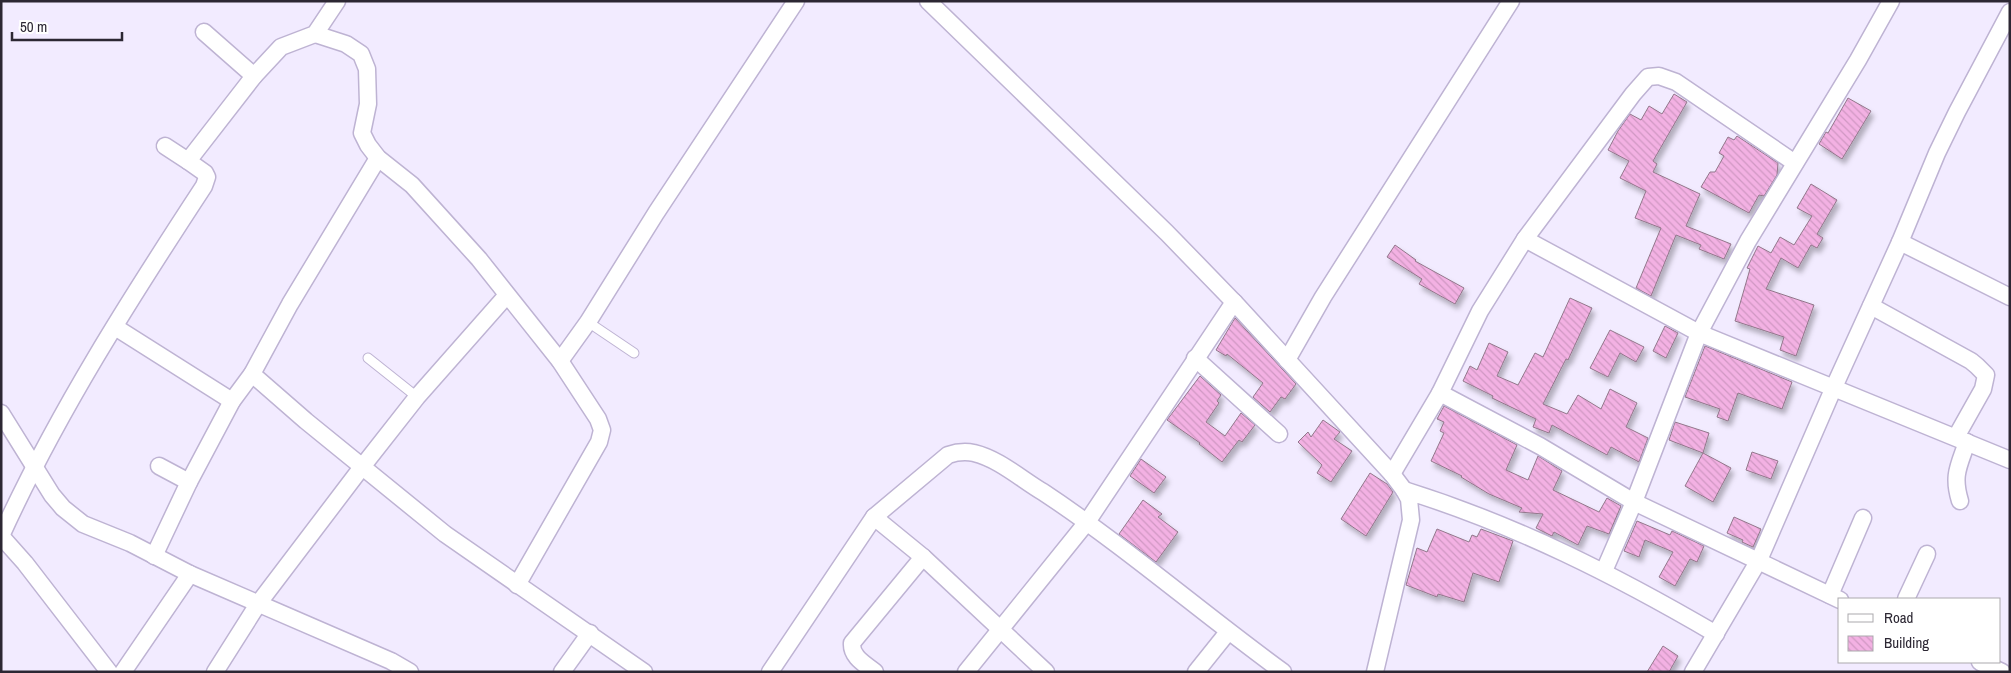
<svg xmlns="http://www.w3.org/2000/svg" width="2011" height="673" font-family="'Archivo Narrow',sans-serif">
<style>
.building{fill:url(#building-back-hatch);stroke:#92778b;filter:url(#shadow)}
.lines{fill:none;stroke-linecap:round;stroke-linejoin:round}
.lane-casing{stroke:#beb3d3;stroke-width:11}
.street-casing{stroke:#beb3d3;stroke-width:19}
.lane{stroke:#fff;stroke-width:9}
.street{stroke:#fff;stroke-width:16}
</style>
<defs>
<pattern id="building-back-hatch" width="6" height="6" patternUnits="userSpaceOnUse" patternTransform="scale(1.25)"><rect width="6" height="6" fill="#f3b1e3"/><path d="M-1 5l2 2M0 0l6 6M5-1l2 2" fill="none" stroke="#d098c3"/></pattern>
<filter id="shadow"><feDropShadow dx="3" dy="5" stdDeviation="2.5" flood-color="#0004"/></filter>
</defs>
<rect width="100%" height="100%" fill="#f2ebff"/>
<g class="building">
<polygon points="1674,94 1687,102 1653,161 1657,164 1653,172 1700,194 1686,226 1731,244 1724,259 1699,249 1701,245 1676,235 1651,296 1636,288 1661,228 1635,218 1646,191 1620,178 1629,161 1608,150 1618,131 1630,114 1641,120 1649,106 1662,114"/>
<polygon points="1848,98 1871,111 1842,159 1819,144 1826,132 1828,133"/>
<polygon points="1737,136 1778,163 1777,175 1764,196 1759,195 1749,213 1701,187 1710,172 1715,172 1724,156 1719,153 1728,137 1734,140"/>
<polygon points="1811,184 1837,200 1817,234 1823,238 1817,248 1811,245 1798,268 1781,258 1766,289 1814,305 1796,356 1780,350 1784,337 1735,321 1750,269 1747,268 1758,246 1771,253 1780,237 1794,245 1812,216 1797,208"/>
<polygon points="1395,245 1416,260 1415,261 1464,288 1455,304 1419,284 1422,279 1387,257"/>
<polygon points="1570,298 1592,308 1568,360 1566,359 1543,404 1567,414 1578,395 1601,409 1610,389 1637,403 1626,427 1648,438 1639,462 1611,447 1607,455 1552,425 1549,433 1533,427 1536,419 1492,398 1493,396 1463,381 1470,366 1477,370 1489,343 1508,352 1497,376 1518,385 1535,353 1543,357"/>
<polygon points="1235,318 1296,384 1285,399 1281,397 1270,412 1253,397 1263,383 1227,354 1226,356 1216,350"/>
<polygon points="1665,326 1678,333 1666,358 1653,351"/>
<polygon points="1610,330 1644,347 1636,362 1620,353 1608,377 1590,368"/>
<polygon points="1705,346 1792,382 1782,409 1738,393 1728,421 1717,417 1720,409 1685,397"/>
<polygon points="1200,376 1221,395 1217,401 1219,403 1206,422 1225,436 1241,413 1255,425 1242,442 1239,440 1222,462 1199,444 1200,443 1167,420"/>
<polygon points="1444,406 1517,445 1506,470 1528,480 1538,456 1562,471 1553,490 1599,512 1607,498 1621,506 1609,534 1587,526 1578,545 1554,532 1552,536 1536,528 1543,514 1519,512 1522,508 1489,494 1461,477 1462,476 1431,461 1444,433 1440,431 1444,422 1437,419"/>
<polygon points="1323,420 1340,432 1334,439 1352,451 1331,482 1317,473 1322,465 1298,442 1308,432 1311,437"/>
<polygon points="1675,422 1709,433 1703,453 1669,440"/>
<polygon points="1752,452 1778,461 1771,479 1746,470"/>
<polygon points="1703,453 1731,468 1713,502 1685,486"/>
<polygon points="1141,459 1166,477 1154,493 1130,476"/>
<polygon points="1370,473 1387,484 1393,492 1366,536 1341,519"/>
<polygon points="1143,500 1162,514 1158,517 1178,532 1156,562 1119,534"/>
<polygon points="1734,517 1761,529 1753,547 1742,542 1743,540 1727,533"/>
<polygon points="1637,521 1670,535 1672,531 1704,546 1697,562 1690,559 1675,586 1659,577 1673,552 1645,540 1639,557 1624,551"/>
<polygon points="1437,529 1469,542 1472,535 1477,537 1481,529 1513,541 1499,582 1473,573 1464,602 1438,594 1437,597 1406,585 1417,548 1427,552"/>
<polygon points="1663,646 1678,656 1669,672 1647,672"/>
</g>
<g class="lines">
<g class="lane-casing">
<g id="lane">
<polyline points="588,322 634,353"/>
<polyline points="368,358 417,397"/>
</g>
</g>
<g class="street-casing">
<g id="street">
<polyline points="928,1 1167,233 1234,302 1392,474 1404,490"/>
<polyline points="204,32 254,76"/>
<polyline points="315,34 346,44 361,54 367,69 368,104 362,133 368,145 378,158 412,185 479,259 560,361 598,419 602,430 599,442 517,585"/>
<polyline points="165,146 188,161"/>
<polyline points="1795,163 1676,82 1659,76 1648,77 1633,94 1525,239 1480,311 1440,393 1540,446 1634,502 1840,600"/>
<polyline points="1525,239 1699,333 2010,460"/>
<polyline points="1900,242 2010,297"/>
<polyline points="1871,306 1971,361 1977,366 1986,375 1983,389 1956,437"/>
<polyline points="115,327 232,401"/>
<polyline points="1195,358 1279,434"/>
<polyline points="1287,360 1323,297 1511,1"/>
<polyline points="560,361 588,322 656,213 796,1"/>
<polyline points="252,374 306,421 445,534 644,672"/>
<polyline points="1,413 52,495 63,508 83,524 130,543 190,574 391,661 410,672"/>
<polyline points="159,466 189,482"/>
<polyline points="1392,474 1440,393"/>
<path d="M1960,501C1952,475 1959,466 1967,442"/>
<polyline points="874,517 923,557 1046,672"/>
<path d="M1,536C57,413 130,299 204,186L207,177L205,173L188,161L254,76L281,47L315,34L337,1"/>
<polyline points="1,536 25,563 109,672"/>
<polyline points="154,556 189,482 232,401 252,374 290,304 378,158"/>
<polyline points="1604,571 1634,502 1699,333 1748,241 1858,60 1891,1"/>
<polyline points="1830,595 1863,518"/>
<polyline points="1906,599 1927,554"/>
<polyline points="1980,662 2002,672"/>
<polyline points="123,672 190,574"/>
<polyline points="215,672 258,604 362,467 417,397 507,295"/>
<polyline points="562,672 590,633"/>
<path d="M770,672L874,517L948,455C957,452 964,451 974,453C999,459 1021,479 1043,492C1126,547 1202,613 1283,672"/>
<path d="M875,672C865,664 851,657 852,643L923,557"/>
<polyline points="966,672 1087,522 1234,302"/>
<polyline points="1196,672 1228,632"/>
<path d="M1375,672L1411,520L1409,499L1404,490C1516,525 1615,575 1716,634"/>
<polyline points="1693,672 1759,560 1834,387 1900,242 1937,153 1957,112 2010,12"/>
</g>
</g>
<use href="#lane" class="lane"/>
<use href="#street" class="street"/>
</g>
<rect width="2011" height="673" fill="none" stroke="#2c2733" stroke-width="5"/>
<rect x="1838" y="598" width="162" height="65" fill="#ffffff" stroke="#aba9ad"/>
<rect x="1848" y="614" width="25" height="8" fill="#ffffff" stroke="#aba9ad"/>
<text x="1884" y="623" font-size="15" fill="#2c2733">Road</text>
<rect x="1848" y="636" width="25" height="15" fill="url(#building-back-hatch)" stroke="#aba9ad"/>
<text x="1884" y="648" font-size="15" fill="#2c2733">Building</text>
<path d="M12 32v8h110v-8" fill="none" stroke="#2c2733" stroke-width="2.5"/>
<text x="20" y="32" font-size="15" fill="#2c2733" stroke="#ffffff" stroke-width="4" paint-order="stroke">50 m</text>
</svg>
